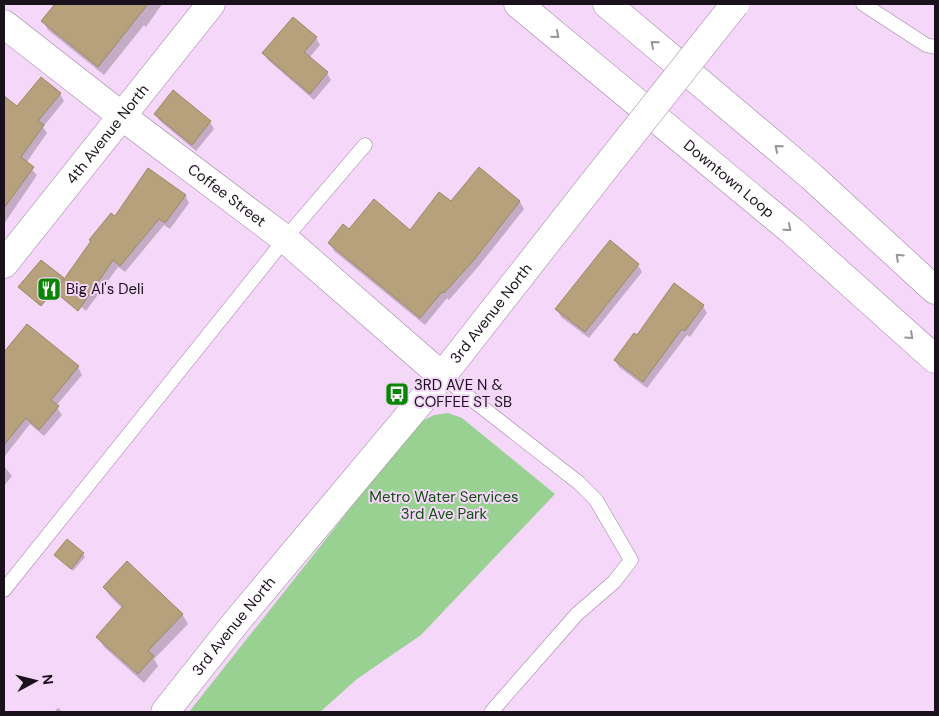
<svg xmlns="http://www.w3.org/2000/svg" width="939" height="716" font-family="'DM Sans',sans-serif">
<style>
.green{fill:#98d192}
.shadow{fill:#0003}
.building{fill:#b6a17c;stroke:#9c8863}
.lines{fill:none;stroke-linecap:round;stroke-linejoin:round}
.service-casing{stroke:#9d81a1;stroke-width:15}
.minor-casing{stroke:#9d81a1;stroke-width:29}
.tertiary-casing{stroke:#9d81a1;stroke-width:29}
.motorway-casing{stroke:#9d81a1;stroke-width:29}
.service{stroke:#fff;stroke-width:14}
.minor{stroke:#fff;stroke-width:28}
.tertiary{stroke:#fff;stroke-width:28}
.motorway{stroke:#fff;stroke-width:28}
.tertiary-bridge-casing{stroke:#9d81a1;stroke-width:29;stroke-linecap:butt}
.tertiary-bridge{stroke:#fff;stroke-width:28}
.oneway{stroke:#989499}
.labels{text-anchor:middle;stroke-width:4;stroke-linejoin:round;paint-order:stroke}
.street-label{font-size:15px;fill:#1b111d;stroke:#f5d7f9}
.poi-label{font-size:15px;fill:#1b111d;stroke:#f5d7f9;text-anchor:start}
.park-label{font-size:15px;fill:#114e0e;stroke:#f5d7f9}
</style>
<rect width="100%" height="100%" fill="#f5d7f9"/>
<polygon class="green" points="448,413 462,418 555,494 421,635 357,679 320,712 189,712 417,424 434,415"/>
<g class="shadow">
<polygon points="57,4 162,4 146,27 144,25 104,75 48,30 43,21"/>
<polygon points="316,38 320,45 309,58 327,73 331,80 314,100 268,60 264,53"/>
<polygon points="60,94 64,101 43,127 47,133 26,163 37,175 4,224 4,100 5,99 17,108"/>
<polygon points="155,114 210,122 214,129 196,151 160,121"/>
<polygon points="479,169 520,202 524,209 478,267 449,300 447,298 425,325 334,251 330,243 349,230 410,232 451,203"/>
<polygon points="185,195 189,203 170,229 164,225 125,272 118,267 86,311 65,293 92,242 90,240 115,218"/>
<polygon points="638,265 642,272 589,338 561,317 557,309"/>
<polygon points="703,306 707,313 690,337 687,335 647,388 619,367 615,360"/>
<polygon points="7,354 78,367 82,375 56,406 62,415 44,436 30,424 4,457 4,359"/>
<polygon points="4,466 12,476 4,486"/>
<polygon points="83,554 85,557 73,571 56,555"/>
<polygon points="104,587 182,614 188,624 154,659 158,666 144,683 104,647 98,638 123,609 110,596"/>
<polygon points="58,708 63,712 54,712"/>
</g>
<g class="building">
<polygon points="55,4 148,4 98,67 41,21"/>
<polygon points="293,17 317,37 304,52 328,72 310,94 262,53"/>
<polygon points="41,77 61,93 38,121 44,125 21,157 34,167 4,208 4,96 17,106"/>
<polygon points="173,90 211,121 192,145 154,114"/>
<polygon points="479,167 520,201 474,260 444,293 442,292 420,318 328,243 343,224 349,229 374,199 410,230 439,192 451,201"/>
<polygon points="148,168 186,195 165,223 159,219 120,266 113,260 78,311 55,292 91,241 89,240 111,213 115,216"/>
<polygon points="610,240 639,264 585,332 555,309"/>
<polygon points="41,260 64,278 41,306 18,287"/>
<polygon points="674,283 704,305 685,331 682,329 643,382 614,360 634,333 637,335"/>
<polygon points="27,324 79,366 51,400 59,406 39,430 26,418 4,445 4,352"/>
<polygon points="67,539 84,553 71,569 54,555"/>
<polygon points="127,561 183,614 148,651 154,656 138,674 96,637 123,606 103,587"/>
</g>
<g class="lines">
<g class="service-casing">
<g id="service">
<polyline points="863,4 926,45 935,47"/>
<polyline points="442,376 579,483 596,500 631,560 614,582 577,614 492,711 493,712"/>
<polyline points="4,590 289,234 365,145"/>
</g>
</g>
<g class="minor-casing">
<g id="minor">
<path id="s1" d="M4,24L123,117L285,239L442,376"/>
<path id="s2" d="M4,264L211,4"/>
</g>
</g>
<g class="tertiary-casing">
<g id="tertiary">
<path id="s3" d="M165,712L237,621L442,376L594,182"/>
</g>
</g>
<g class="motorway-casing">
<g id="motorway">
<path id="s4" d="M518,4L792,231L935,359"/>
<polyline points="607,4 812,177 935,290"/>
</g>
</g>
<use href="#service" class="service"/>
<use href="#minor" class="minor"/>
<use href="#tertiary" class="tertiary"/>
<use href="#motorway" class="motorway"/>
<g class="tertiary-bridge-casing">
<polyline id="tertiary-bridge" points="594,182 735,4"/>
</g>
<use href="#tertiary-bridge" class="tertiary-bridge"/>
</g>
<defs><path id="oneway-chevron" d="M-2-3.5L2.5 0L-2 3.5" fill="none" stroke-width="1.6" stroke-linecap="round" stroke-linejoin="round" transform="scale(1.25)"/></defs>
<g class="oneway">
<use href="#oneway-chevron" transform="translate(556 35) rotate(40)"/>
<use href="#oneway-chevron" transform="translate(654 44) rotate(-140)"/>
<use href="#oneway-chevron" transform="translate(778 148) rotate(-140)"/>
<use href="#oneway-chevron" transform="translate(788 228) rotate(40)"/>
<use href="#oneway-chevron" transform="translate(899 257) rotate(-137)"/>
<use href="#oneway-chevron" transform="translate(910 336) rotate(42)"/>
</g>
<defs>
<g id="restaurant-square" transform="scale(1.25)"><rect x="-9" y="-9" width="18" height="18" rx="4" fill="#088503" stroke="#f5d7f9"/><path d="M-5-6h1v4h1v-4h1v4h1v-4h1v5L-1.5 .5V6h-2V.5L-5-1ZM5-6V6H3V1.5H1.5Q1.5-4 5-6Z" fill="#fff"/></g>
<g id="bus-square" transform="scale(1.25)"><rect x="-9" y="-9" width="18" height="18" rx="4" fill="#088503" stroke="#f5d7f9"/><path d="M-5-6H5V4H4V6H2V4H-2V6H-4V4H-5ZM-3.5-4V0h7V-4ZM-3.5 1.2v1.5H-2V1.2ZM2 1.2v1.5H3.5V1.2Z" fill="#fff"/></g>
</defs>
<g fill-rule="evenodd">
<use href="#restaurant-square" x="49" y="289"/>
<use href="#bus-square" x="397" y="394"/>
</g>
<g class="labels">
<g class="street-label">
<text dy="5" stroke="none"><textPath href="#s2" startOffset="166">4th Avenue North</textPath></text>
<text dy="5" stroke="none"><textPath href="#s4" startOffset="274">Downtown Loop</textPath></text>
<text dy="5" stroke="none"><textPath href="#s1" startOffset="281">Coffee Street</textPath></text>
<text dy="5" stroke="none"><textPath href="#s3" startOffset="515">3rd Avenue North</textPath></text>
<text dy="5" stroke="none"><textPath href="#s3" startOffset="110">3rd Avenue North</textPath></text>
</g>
<g class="poi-label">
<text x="66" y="294">Big Al's Deli</text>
<text x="414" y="390">3RD AVE N &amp;<tspan x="414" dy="17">COFFEE ST SB</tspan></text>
</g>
<g class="park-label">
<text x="444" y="502">Metro Water Services<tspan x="444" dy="17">3rd Ave Park</tspan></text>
</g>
</g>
<rect width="939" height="716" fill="none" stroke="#1b111d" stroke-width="10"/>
<g transform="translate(35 681) rotate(83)" stroke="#f5d7f9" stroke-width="4" paint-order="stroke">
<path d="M0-4L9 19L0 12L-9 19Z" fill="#1b111d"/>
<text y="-8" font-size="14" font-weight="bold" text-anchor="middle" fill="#1b111d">N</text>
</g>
</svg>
